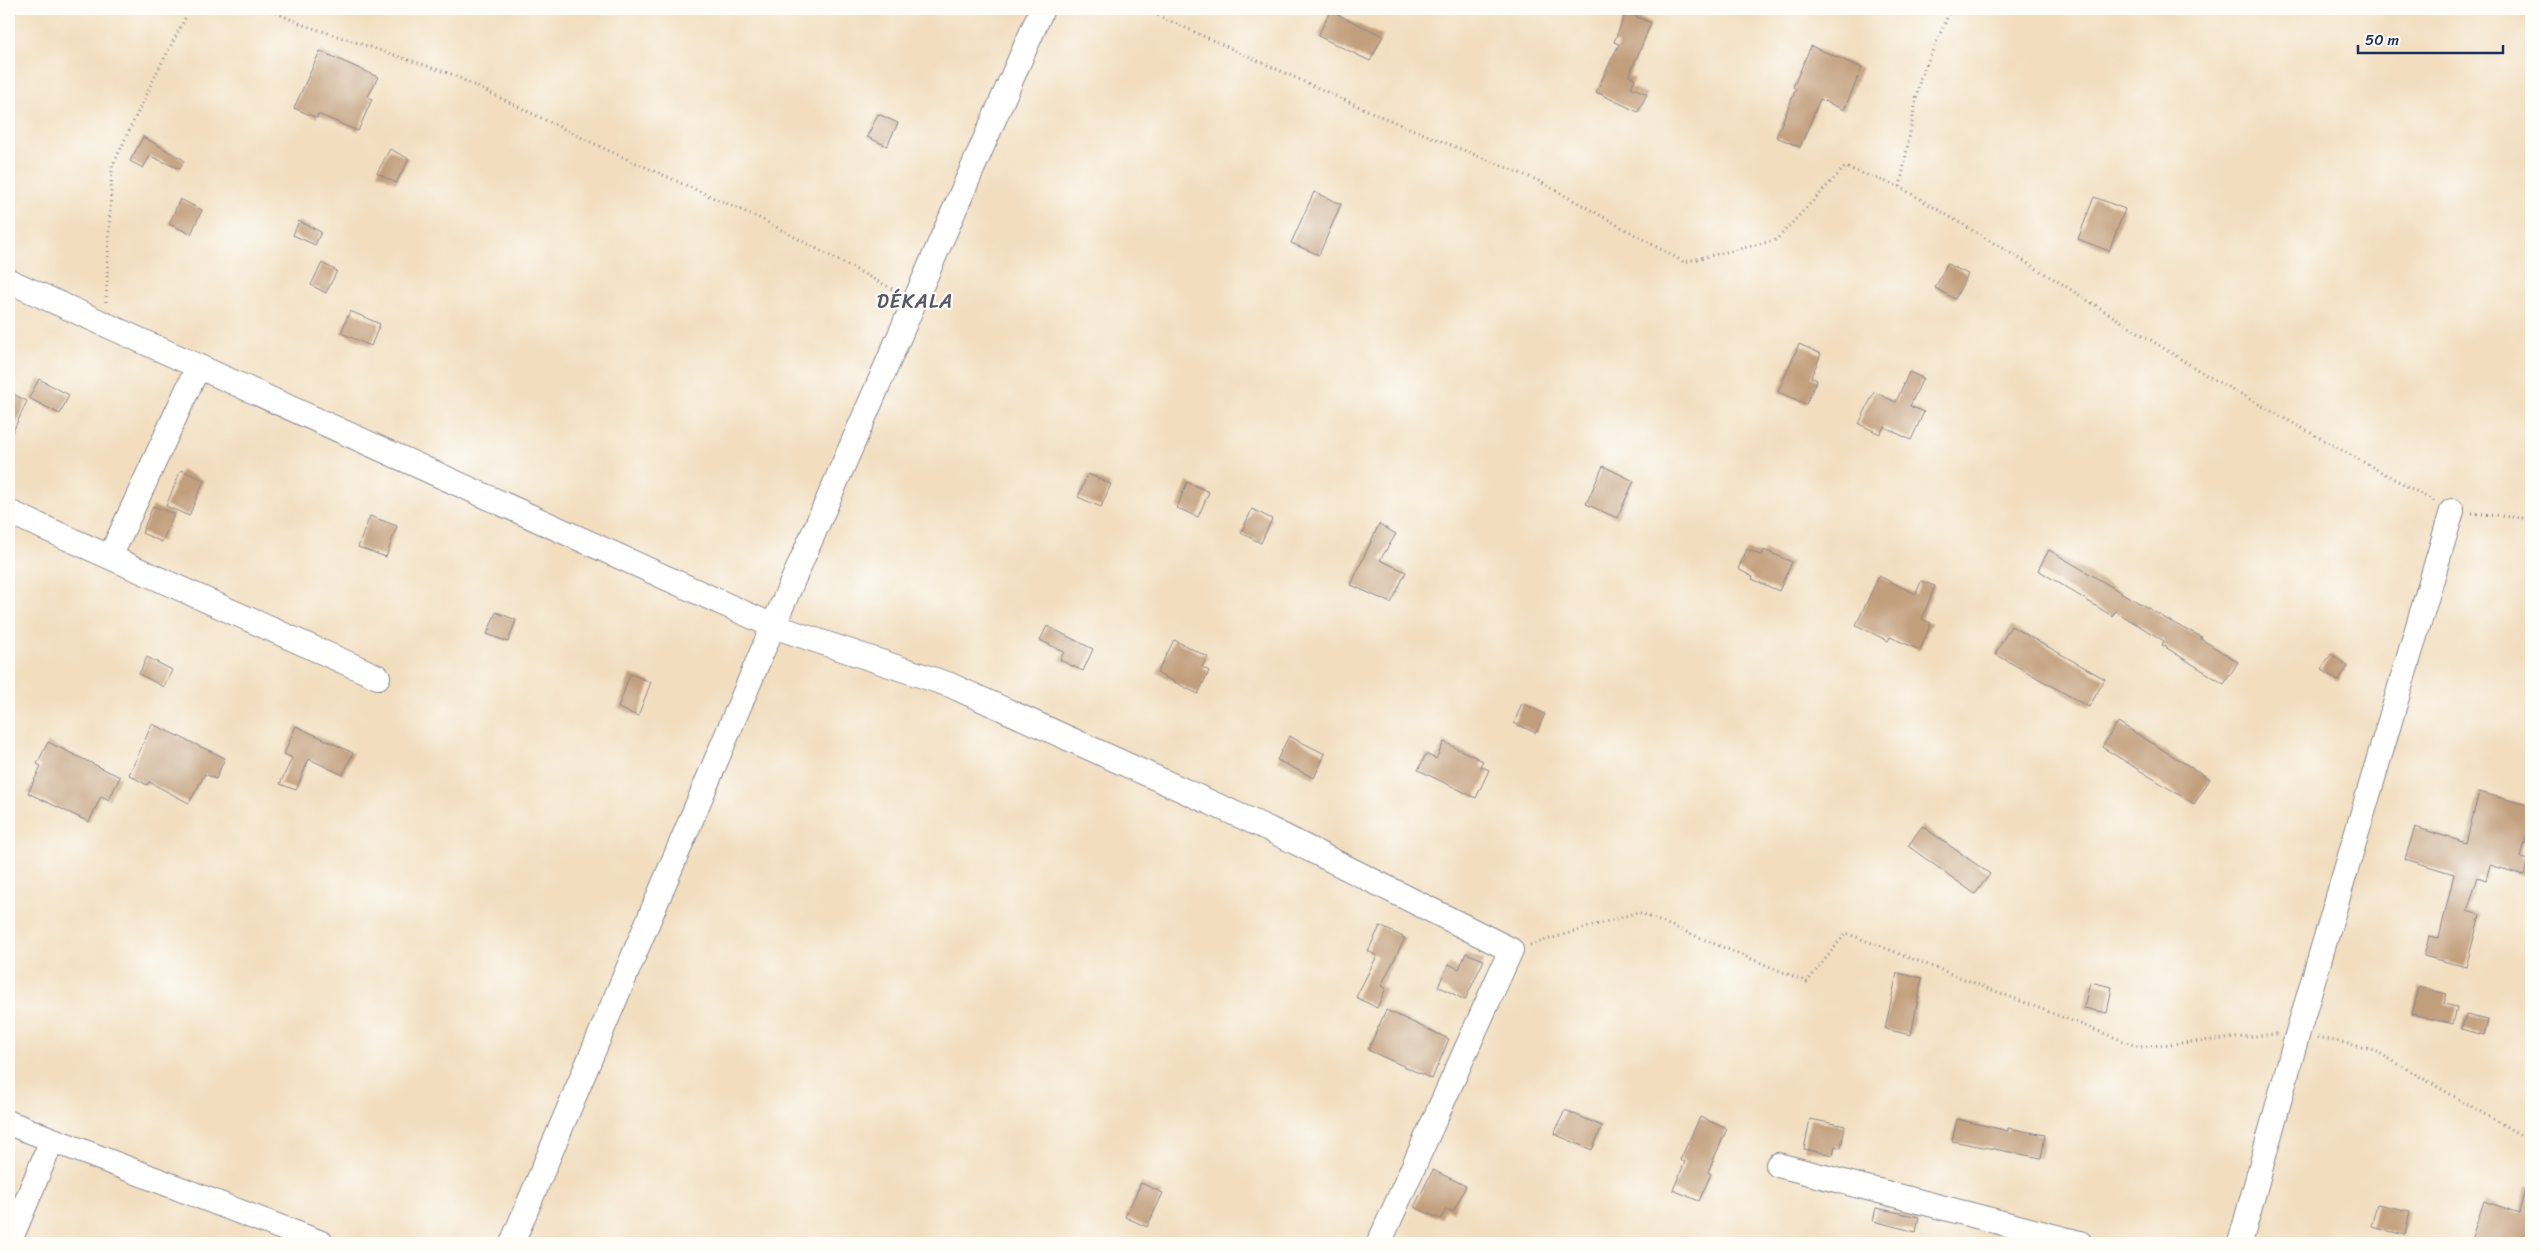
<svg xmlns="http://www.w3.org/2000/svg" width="2540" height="1252" font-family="Sriracha,sans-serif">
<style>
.building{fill:#c29f7c}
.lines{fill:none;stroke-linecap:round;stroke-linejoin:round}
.minor-casing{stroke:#86868e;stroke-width:26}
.path{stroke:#86868e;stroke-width:3;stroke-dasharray:1 4;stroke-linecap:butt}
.minor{stroke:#fff;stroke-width:24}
.labels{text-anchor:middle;stroke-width:4.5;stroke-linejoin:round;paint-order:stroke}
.quarter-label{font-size:20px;letter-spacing:1px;fill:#555668;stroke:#fdfcf7}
</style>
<rect width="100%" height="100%" fill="#fdfcf7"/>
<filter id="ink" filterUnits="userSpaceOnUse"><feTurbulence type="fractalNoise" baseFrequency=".02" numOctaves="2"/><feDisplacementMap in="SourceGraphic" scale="10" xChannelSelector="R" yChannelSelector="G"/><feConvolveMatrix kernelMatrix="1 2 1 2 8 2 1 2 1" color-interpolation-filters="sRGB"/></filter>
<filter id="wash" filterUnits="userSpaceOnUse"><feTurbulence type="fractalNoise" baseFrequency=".0096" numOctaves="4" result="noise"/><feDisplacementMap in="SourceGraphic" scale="20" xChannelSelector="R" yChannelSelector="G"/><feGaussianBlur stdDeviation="1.12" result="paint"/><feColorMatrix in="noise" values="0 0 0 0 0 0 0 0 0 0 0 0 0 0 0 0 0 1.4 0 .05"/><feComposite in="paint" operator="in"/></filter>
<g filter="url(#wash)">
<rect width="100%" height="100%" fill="#f2debf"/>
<g id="blocks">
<g class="building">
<polygon points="1330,11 1383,36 1370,61 1318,36"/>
<polygon points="1626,12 1651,23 1629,76 1635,79 1631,87 1647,94 1638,112 1596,92 1619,44 1614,42"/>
<polygon points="1811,46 1862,68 1844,110 1820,99 1800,147 1776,137 1796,89 1793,87"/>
<polygon points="320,51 378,77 368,97 372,99 358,131 318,114 317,118 294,108"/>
<polygon points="878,114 898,123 887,146 867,137"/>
<polygon points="143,137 184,160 180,169 150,156 143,168 130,161"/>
<polygon points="390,149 409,159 396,183 377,173"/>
<polygon points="1314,192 1341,204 1319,255 1291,243"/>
<polygon points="2094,197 2125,209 2109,251 2078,239"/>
<polygon points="180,199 202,210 191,234 169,224"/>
<polygon points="299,221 321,232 315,245 293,235"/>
<polygon points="322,263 337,271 326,293 311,285"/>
<polygon points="1947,264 1968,274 1955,299 1935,288"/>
<polygon points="350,311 380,324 371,346 341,333"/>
<polygon points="1799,344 1821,354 1811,377 1817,380 1806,404 1778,392"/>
<polygon points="1909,372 1923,378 1910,406 1924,412 1911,440 1884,427 1880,434 1859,424 1874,392 1896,402"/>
<polygon points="39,379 69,395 60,414 29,398"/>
<polygon points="9,392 27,401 9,440"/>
<polygon points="1603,466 1634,481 1617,518 1586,504"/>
<polygon points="181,470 204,480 189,516 166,506"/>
<polygon points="1088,474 1111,484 1101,507 1078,497"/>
<polygon points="1187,482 1209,492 1198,517 1177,508"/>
<polygon points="153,506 174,514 162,542 142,533"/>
<polygon points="1252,509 1272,519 1261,543 1241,533"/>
<polygon points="370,516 397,526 386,557 358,547"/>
<polygon points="1379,524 1396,534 1380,560 1406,572 1391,603 1351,585"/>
<polygon points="1747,549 1762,556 1764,550 1792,562 1779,591 1752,579 1753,577 1738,569"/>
<polygon points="2049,550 2175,624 2202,637 2201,639 2238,662 2224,684 2162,645 2164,641 2115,611 2112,616 2038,570"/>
<polygon points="1879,576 1916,594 1921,581 1935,586 1922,619 1931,623 1920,650 1890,637 1888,641 1856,625"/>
<polygon points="496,612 516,620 508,642 487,634"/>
<polygon points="1047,626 1093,649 1083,671 1060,660 1064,652 1040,640"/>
<polygon points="2011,626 2105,679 2089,707 1995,654"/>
<polygon points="1174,640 1208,657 1202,667 1209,671 1198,694 1157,673"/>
<polygon points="2331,654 2348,666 2338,681 2321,669"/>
<polygon points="147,657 172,670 164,687 139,674"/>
<polygon points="630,674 651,682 638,716 618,708"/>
<polygon points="1522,703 1545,714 1536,733 1514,723"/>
<polygon points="2118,722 2210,779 2194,804 2102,747"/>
<polygon points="152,724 225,758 216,779 205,774 189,803 149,782 147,785 129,775"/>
<polygon points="296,726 353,753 343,775 309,759 296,790 280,784 292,758 284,754"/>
<polygon points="1289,736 1325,754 1314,778 1277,760"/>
<polygon points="48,742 120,777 109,800 101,796 89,822 28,793 41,766 37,764"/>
<polygon points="1444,742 1483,761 1480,766 1489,770 1476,798 1418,770 1426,754 1436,759"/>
<polygon points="2479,792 2531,806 2531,816 2521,858 2528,860 2524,875 2490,865 2486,880 2478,877 2467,911 2480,915 2466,967 2424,956 2429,936 2439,938 2454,874 2405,859 2415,827 2466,843"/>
<polygon points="1922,826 1990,874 1975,894 1908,846"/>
<polygon points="1380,926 1405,938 1381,986 1386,988 1377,1008 1356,997 1377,956 1368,951"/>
<polygon points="1466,953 1484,960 1465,1000 1438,986 1449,964 1459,969"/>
<polygon points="1897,973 1922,978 1911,1035 1885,1029"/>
<polygon points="2090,982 2112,987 2107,1013 2084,1008"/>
<polygon points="2419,987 2447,994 2444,1004 2457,1007 2453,1024 2412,1014"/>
<polygon points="1386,1010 1449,1039 1432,1079 1368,1050"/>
<polygon points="2466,1015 2488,1020 2484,1035 2461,1029"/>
<polygon points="1565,1110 1602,1126 1592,1150 1554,1134"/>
<polygon points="1700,1117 1727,1129 1708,1172 1711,1174 1699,1201 1673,1190 1685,1162 1680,1160"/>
<polygon points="1810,1119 1845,1126 1841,1148 1835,1146 1833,1155 1804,1149"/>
<polygon points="1957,1119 2008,1131 2008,1128 2045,1135 2041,1158 1952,1141"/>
<polygon points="1433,1170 1466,1186 1453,1212 1446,1209 1441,1219 1414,1207"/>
<polygon points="1141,1183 1163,1193 1147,1227 1125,1217"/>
<polygon points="2526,1186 2531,1186 2531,1243 2470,1243 2484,1201 2519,1213"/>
<polygon points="2377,1204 2410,1211 2405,1235 2371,1227"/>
<polygon points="1876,1208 1919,1217 1916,1232 1873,1221"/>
</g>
</g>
</g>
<g filter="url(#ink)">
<use href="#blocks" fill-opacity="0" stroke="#86868e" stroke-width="1"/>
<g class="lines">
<g class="minor-casing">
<g id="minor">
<polyline points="9,281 773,626 950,685 1269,829 1511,950 1379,1243"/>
<polyline points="9,512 378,677"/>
<polyline points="110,557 198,367"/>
<polyline points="9,1123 321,1243"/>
<polyline points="1778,1165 2080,1243"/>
<polyline points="9,1243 52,1140"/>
<polyline points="512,1243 773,626 1042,9"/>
<polyline points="2240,1243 2298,1032 2452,511"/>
</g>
</g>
<g class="path">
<polyline points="267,9 304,25 451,74 605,149 759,218 896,291"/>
<polyline points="1144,9 1382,117 1537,180 1684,262 1776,240 1845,167 1900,187"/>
<polyline points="1951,9 1920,79 1900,187 2062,284 2206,375 2434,501"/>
<polyline points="106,302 112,167 154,78 190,9"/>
<polyline points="2472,513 2531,519"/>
<polyline points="1530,945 1638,912 1807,982 1846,933 2139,1047 2277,1034"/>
<polyline points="2318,1037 2374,1050 2531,1141"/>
</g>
<use href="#minor" class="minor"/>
</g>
</g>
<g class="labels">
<g class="quarter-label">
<text x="915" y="308">DÉKALA</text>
</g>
</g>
<rect width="2540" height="1252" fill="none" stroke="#fdfcf7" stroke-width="30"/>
<path d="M2358 45v8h145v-8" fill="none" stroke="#1b2f5e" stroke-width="2.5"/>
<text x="2365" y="45" font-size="15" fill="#1b2f5e" stroke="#fdfcf7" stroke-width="4" paint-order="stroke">50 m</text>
</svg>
